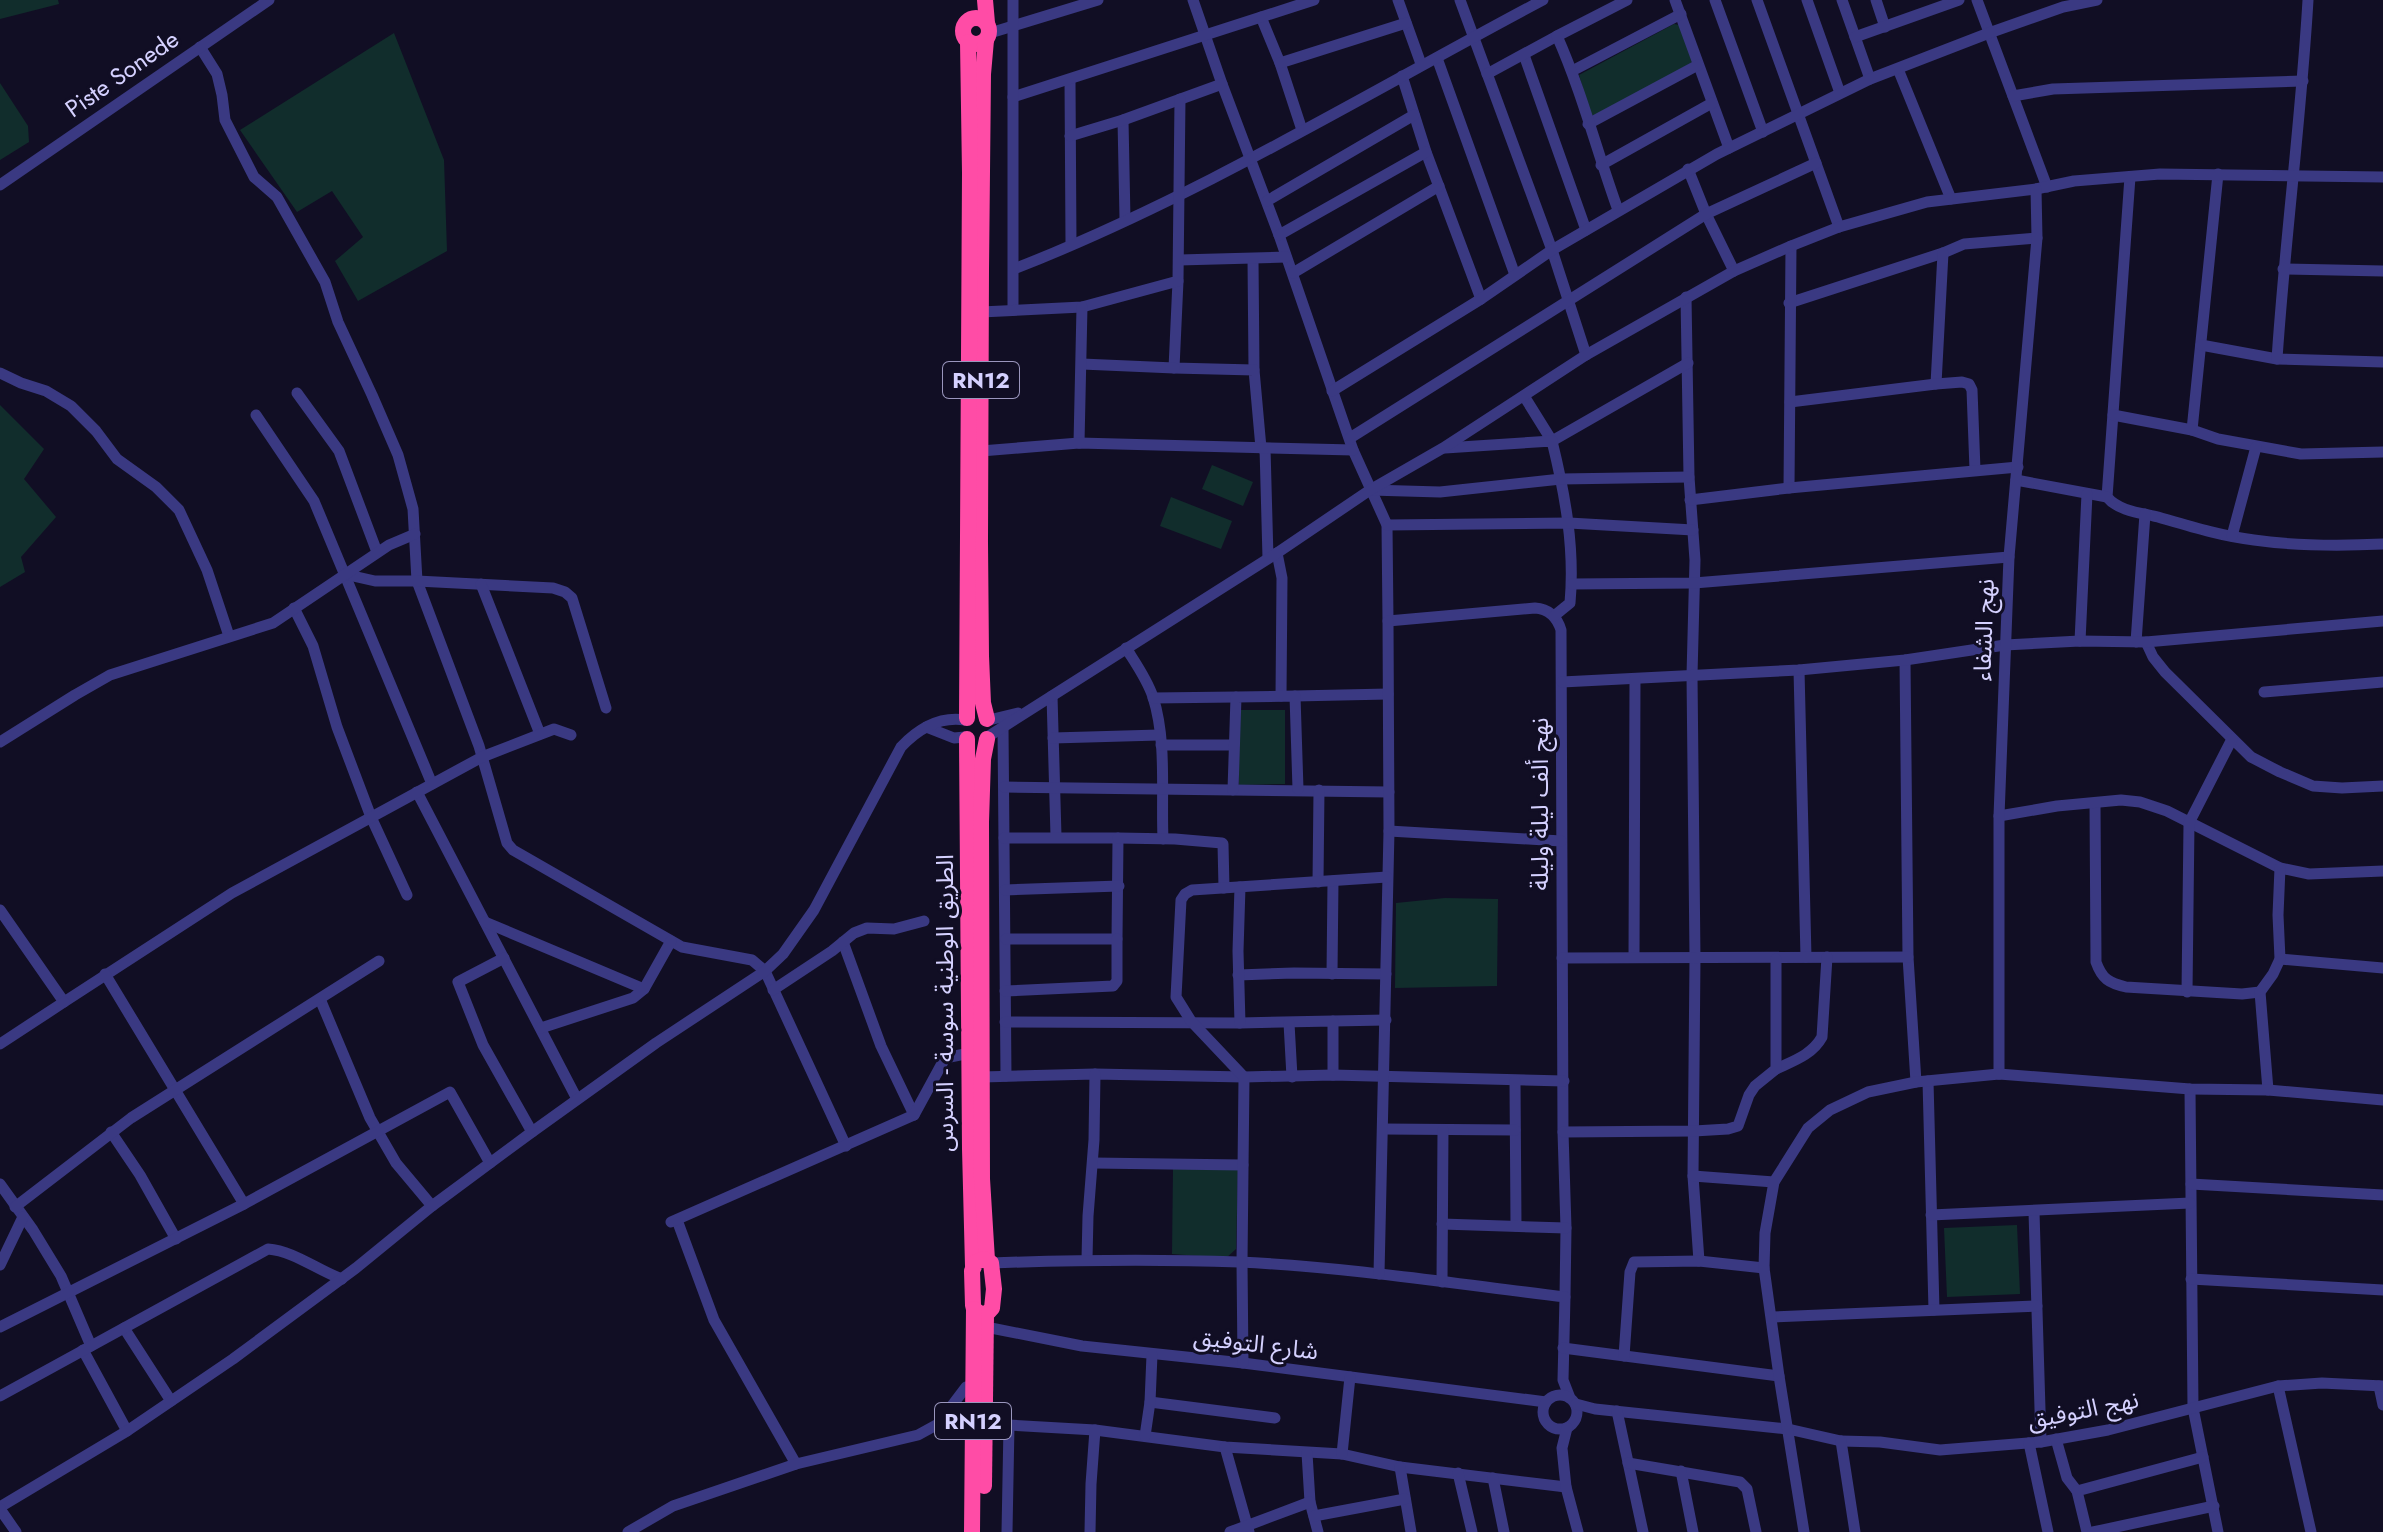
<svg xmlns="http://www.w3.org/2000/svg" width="2383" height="1532" font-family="Jost,'Noto Sans Arabic',sans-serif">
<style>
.green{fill:#112d2c}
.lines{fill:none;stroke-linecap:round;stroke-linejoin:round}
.minor{stroke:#3a3982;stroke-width:11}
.highway{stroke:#ff4ca6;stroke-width:16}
.labels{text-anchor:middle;stroke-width:6;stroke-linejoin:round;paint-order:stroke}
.shield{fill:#110e24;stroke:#9a96bd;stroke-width:2}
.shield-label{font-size:22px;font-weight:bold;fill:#d5d1ff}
.street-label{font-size:24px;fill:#d5d1ff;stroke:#110e24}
</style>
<rect width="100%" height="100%" fill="#110e24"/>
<g class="green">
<polygon points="0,0 58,0 59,4 0,19"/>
<polygon points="1674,24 1680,25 1693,62 1597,116 1591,115 1579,75"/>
<polygon points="394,33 444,160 447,251 358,301 335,261 363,237 332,191 297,212 240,130"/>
<polygon points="0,83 28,126 29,142 0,160"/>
<polygon points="0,405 44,449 24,479 56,517 21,557 25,572 0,587"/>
<polygon points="1212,465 1253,482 1243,506 1202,489"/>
<polygon points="1171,497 1232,521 1221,549 1160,526"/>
<polygon points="1239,710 1285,710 1285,784 1239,785"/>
<polygon points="1445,898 1498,899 1497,986 1395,988 1396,903"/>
<polygon points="1173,1169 1238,1169 1236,1249 1226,1258 1172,1254"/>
<polygon points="2017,1225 2020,1294 1947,1297 1944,1228"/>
</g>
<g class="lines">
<g class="minor">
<path d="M1193,0L1222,84L1279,235L1353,450L1387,525L1388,621L1535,608C1549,609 1557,617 1561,630L1563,1132L1566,1228L1565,1297"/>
<polyline points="1398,0 1421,64"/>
<polyline points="1460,0 1552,250 1586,355"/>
<polyline points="1675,0 1729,148"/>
<polyline points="1715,0 1763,132"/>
<polyline points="1757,0 1839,227"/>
<polyline points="1807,0 1840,93"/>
<polyline points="1842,0 1870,79"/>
<polyline points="1876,0 1885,27"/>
<polyline points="1977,0 2047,187"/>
<polyline points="1261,17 1280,63 1302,130"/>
<polyline points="990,33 1098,0"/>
<polyline points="1855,37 1959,0"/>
<polyline points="200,47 217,74 222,95 225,120 254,177 277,197 325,282 338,322 372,395 398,455 413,509 417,581 479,746 507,843 513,850 682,947 752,960 765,971 846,1146"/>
<polyline points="1524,55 1586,230"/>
<polyline points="1437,58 1515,275"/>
<polyline points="1280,63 1406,23"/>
<polyline points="1898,69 1951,199"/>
<polyline points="1572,71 1681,14"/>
<polyline points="1487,74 1557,36"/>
<polyline points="1402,76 1426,152 1481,299"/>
<polyline points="1070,80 1071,244"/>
<polyline points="2013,96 2053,89 2303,81"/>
<polyline points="1013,97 1314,0"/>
<polyline points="1123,120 1125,219"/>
<polyline points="1588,124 1698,65"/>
<polyline points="1070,136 1123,120 1222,84"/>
<polyline points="1601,165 1712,103"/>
<polyline points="1688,169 1706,214 1734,271"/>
<polyline points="2218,174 2192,430 2218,439 2301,454 2383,452"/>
<path d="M2130,177L2107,497C2118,511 2141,513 2158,517C2189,526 2221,536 2254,540C2296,546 2340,546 2383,544"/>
<polyline points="0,185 269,0"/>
<polyline points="1267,201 1414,115"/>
<path d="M1618,210C1597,152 1582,92 1557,36L1627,0"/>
<polyline points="1279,235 1426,152"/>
<polyline points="1253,259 1254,370"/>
<polyline points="1179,260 1286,257"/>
<path d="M1014,269C1198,197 1369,92 1543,0"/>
<polyline points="2283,269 2383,271"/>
<polyline points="1293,273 1439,186"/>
<polyline points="1178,281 1174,368 1254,370 1261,448"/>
<polyline points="1686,297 1689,477 1695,560 1692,675 1695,958 1693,1176 1699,1261"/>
<polyline points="1789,303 1943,253 1964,244 2037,238"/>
<polyline points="1013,310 1013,0"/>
<polyline points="981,312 1082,307 1178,281 1180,99"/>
<polyline points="2201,345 2277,359 2383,362"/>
<path d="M2277,359C2285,239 2301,120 2308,0"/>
<polyline points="1082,364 1174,368"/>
<polyline points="0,373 21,383 46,391 71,406 96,431 117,459 156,487 179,510 207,570 229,636"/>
<polyline points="1936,384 1943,253"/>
<polyline points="1332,391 1481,299 1552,250 1717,154 1870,79 1989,33 2063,7 2097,0"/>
<polyline points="297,393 339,451 377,552"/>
<polyline points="1524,396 1552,441 1688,363"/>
<polyline points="1790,402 1936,384 1962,382 1969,384 1972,390 1975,470"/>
<polyline points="256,415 314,501 432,784"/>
<polyline points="2113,415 2192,430"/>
<polyline points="1350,438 1706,214 1816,163"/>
<polyline points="1079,443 1082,307"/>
<polyline points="1265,448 1268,558"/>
<path d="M1445,448L1552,441C1565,494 1575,548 1570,603L1554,616"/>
<polyline points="981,451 1079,443 1353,450"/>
<polyline points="2016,480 2107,497"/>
<polyline points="1789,488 1791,246"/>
<polyline points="1370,490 1440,492 1561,479 1689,477"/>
<polyline points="1690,500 1789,488 2018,467"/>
<polyline points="1387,525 1569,523 1693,530"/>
<polyline points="2232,536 2256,447"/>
<polyline points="1277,553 1282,578 1281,696"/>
<polyline points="344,574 375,581 417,581 553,588 565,592 572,598 606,708"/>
<polyline points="481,584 540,734"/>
<polyline points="1572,584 1694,583 2009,557"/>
<polyline points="294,608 313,646 337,727 371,817 407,895"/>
<polyline points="2080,641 2087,494"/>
<polyline points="2136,642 2145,514"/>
<polyline points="2146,642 2153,657 2165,672 2251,757 2280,772 2313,786 2342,788 2383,786"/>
<path d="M1126,648C1136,664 1147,679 1153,697C1167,741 1161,793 1163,839"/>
<polyline points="1905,660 1908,957 1916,1082"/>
<polyline points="1799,670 1806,957"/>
<polyline points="1562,682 1799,670 1905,660 2005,645 2080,641 2146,642 2383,621"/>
<polyline points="2264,692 2383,682"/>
<polyline points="1052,696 1056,836"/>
<polyline points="1295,696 1388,694"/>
<polyline points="1153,698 1236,697"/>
<polyline points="989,720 1018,713"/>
<polyline points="926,727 954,738 965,737"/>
<polyline points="1003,727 1006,1076"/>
<polyline points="989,736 1277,553 1370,490 1443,448 1586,355 1734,271 1791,246 1839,227 1927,202 2036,189 2074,181 2160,174 2383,177"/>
<polyline points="1053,738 1159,735"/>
<polyline points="0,742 75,695 110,675 273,623 389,545 415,534"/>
<polyline points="1161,745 1234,745"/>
<polyline points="1004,787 1389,792"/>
<polyline points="1233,790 1236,697 1295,696 1298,789"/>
<polyline points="417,792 577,1099"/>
<path d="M2095,803L2096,962C2102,979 2109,983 2126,987L2242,994L2260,992"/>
<polyline points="1999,816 2057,806 2121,800 2140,802 2167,811 2280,868 2309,874 2383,871"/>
<polyline points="1389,831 1561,841"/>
<polyline points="1004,838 1118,838 1117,939 1006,939"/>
<polyline points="1118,838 1175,839 1222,843 1223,844 1224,888"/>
<polyline points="1318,882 1319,790"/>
<polyline points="1005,890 1119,886"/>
<polyline points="0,910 64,1002 232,893 482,757 554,729 571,735"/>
<polyline points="485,922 644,989"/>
<polyline points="843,942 881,1046 914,1115"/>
<polyline points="1634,957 1635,679"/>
<polyline points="504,958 458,982 483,1045 532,1132"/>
<polyline points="1562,958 1908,957"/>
<polyline points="2280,959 2383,968"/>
<polyline points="105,974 244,1204"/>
<polyline points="1332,974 1333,881"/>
<polyline points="1238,975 1294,973 1386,974"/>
<polyline points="773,990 832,951 854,933 867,928 894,929 924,921"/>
<polyline points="1005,991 1113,986 1117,981 1117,939"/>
<polyline points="2187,992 2189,823 2232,739"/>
<polyline points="320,999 370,1118 396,1163 432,1206"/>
<polyline points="1333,1021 1386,1020"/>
<polyline points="1005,1022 1240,1023 1333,1021 1333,1075"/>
<polyline points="1240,1023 1238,951 1240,887"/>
<polyline points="1289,1023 1292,1077"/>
<polyline points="541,1028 633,998 644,989 671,941"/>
<polyline points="0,1044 64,1002"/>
<path d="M1776,1069C1793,1061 1812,1055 1822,1037L1827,957"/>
<polyline points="1999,1074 1999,816 2009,557 2037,238 2036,189"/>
<polyline points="982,1077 1095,1074 1244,1077 1333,1075 1564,1081"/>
<polyline points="1515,1081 1516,1226"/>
<polyline points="1928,1081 1934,1310"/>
<polyline points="2190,1089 2193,1408 2218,1532"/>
<polyline points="2268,1090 2260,992 2273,974 2280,959 2278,915 2280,868"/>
<polyline points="1383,1129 1515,1130"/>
<polyline points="111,1132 140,1175 176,1239"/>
<polyline points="1563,1132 1694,1131 1728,1129 1738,1126 1749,1095 1755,1086 1776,1069 1776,959"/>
<polyline points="1093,1163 1243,1165"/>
<polyline points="1693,1176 1774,1182"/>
<polyline points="0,1184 33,1230 61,1276 91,1346"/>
<polyline points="2191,1184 2383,1195"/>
<polyline points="15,1207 131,1118 379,961"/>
<polyline points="2034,1212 2041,1442"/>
<polyline points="1931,1215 2190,1203"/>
<polyline points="677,1220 714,1320 796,1464"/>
<polyline points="671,1222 914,1115 945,1058 970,1053"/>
<polyline points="1442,1224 1566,1228"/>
<polyline points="1087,1259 1088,1216 1094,1140 1095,1074"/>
<path d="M991,1263C1074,1260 1156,1259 1239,1262C1348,1267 1457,1284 1565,1297L1563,1380L1570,1398"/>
<polyline points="0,1265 23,1217"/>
<polyline points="1379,1274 1389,831 1388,621"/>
<polyline points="2191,1279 2383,1290"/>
<polyline points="1442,1282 1443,1130"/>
<polyline points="1772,1317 2037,1306"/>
<polyline points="0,1327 244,1204 450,1092 490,1163"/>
<polyline points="986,1327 1082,1346 1243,1363 1546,1402"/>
<polyline points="124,1328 171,1401"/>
<polyline points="1563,1348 1779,1376"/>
<polyline points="83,1350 127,1431"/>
<polyline points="1624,1356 1630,1272 1634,1262 1699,1261 1764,1268"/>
<polyline points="1243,1363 1242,1262 1244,1077 1191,1021 1176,997 1181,900 1185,894 1192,890 1387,877"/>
<polyline points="2278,1386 2311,1532"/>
<polyline points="2379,1386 2383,1405"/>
<circle cx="1560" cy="1412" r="17"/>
<path d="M0,1396L268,1249C294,1251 317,1270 342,1279"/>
<polyline points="1150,1402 1275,1418"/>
<polyline points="1576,1404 1595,1409 1788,1429 1841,1441 1880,1442 1940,1450 2041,1442 2108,1430 2278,1386 2322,1383 2383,1386"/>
<polyline points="1617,1411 1643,1532"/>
<polyline points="985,1422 1009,1425 1095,1430 1225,1447 1342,1454 1400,1467 1566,1487"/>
<polyline points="1567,1428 1562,1448 1566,1487 1578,1532"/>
<polyline points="1145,1436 1150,1402 1152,1355"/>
<polyline points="2056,1439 2067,1478 2077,1491"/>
<polyline points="1841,1441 1855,1532"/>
<polyline points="2029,1443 2048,1532"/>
<polyline points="1225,1447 1249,1532"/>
<polyline points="1307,1453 1310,1502 1318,1532"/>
<polyline points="1342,1454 1350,1377"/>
<polyline points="1628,1463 1740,1482 1747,1489 1756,1532"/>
<polyline points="1400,1467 1411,1532"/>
<polyline points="1681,1471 1693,1532"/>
<polyline points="1458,1473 1472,1532"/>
<polyline points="1493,1478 1504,1532"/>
<path d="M0,1507L127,1431L233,1359L356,1268L432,1206L532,1132L656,1043L765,971L783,954L814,910L901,747C918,729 939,716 965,720"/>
<polyline points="0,1509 16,1532"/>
<polyline points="1314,1516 1405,1499"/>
<polyline points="628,1532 673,1506 796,1464 918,1435 938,1424 966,1387 973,1385"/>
<polyline points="1007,1532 1009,1425"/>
<polyline points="1090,1532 1091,1484 1095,1430"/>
<polyline points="1230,1532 1310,1502"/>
<polyline points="1804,1532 1779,1376 1764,1268 1765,1233 1774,1182 1808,1128 1830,1110 1868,1092 1916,1082 1999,1074 2190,1089 2268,1090 2383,1100"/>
<polyline points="2087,1532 2077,1491 2203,1457"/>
<polyline points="2093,1532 2214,1506"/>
</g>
<g class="highway">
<polyline points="985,0 987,23"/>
<circle cx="976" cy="31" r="13"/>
<polyline points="986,40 983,74 981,270 980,542 981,656 983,703 987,719"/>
<polyline points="967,718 970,173 968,42"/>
<polyline points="967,739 970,1149 973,1266"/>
<polyline points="987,739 983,759 981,822 982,1179 987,1260"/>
<path d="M984,1259L991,1263L994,1289L992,1308C986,1316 980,1315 974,1309L973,1305L972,1271L976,1262Z"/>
<polyline points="984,1486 986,1314"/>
<polyline points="972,1532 974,1309"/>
</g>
</g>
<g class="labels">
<g class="shield">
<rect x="943" y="362" width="76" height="36" rx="6"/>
<rect x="935" y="1403" width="76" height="36" rx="6"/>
</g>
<g class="shield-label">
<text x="981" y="388">RN12</text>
<text x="973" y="1429">RN12</text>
</g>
<g class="street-label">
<text transform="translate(122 74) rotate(-35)" y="8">Piste Sonede</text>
<text transform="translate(1984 630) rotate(-88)" y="8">نهج الشفاء</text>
<text transform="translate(1540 804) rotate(-90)" y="8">نهج ألف ليلة وليلة</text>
<text transform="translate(945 1003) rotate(-90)" y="8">الطريق الوطنية سوسة - السرس</text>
<text transform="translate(1256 1344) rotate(7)" y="8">شارع التوفيق</text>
<text transform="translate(2083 1410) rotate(-11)" y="8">نهج التوفيق</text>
</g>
</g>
</svg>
